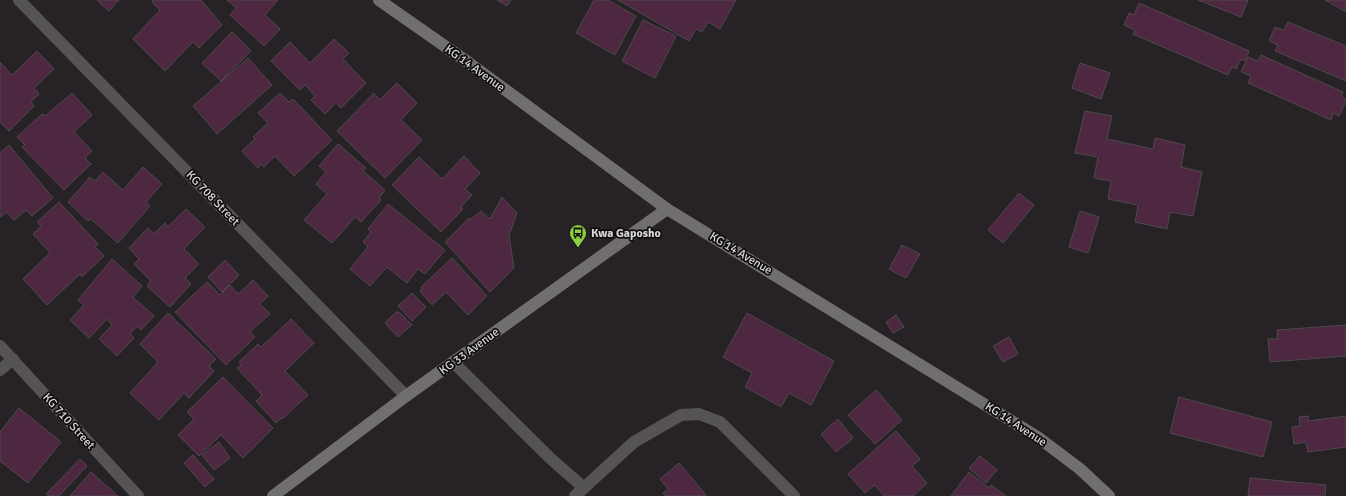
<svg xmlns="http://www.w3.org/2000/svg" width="1346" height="496" font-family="Signika,sans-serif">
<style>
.building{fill:#4d2840;stroke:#4e494c}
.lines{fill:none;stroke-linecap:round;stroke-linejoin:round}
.lane{stroke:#565355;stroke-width:12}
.street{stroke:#565355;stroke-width:12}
.secondary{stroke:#716e70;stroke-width:12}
.labels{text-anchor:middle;stroke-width:3.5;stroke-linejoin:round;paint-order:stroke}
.street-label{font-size:12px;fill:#d8d5d7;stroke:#0f0d0e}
.poi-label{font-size:12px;font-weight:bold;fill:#d8d5d7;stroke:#0f0d0e;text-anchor:start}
</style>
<rect width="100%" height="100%" fill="#272225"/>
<g class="building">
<polygon points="97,0 119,0 109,11"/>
<polygon points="153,0 201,0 222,25 199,48 193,42 165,71 133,39 160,10 152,2"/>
<polygon points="227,0 278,0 265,15 280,29 264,46 230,15 236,8"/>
<polygon points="497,0 511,0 507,6"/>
<polygon points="594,0 608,0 636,16 615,55 576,33"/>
<polygon points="618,0 736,0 720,29 708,22 702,32 696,29 689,41"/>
<polygon points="1198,0 1248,0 1241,17"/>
<polygon points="1325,0 1346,0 1346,12"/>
<polygon points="1139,3 1249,51 1245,61 1241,59 1236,69 1232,67 1228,75 1133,34 1135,30 1124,25 1129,13 1134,15"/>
<polygon points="643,20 676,36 655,78 622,61"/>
<polygon points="1288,22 1346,46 1346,81 1275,51 1278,45 1269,41 1275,27 1284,30"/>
<polygon points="232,32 251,51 221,81 202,63"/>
<polygon points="334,39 349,53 343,59 366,83 341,108 336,103 325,114 311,100 315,96 305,85 300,90 271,61 290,42 310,63"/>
<polygon points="37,51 54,69 34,88 39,94 31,102 34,106 9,131 0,122 0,62 12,75"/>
<polygon points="1261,55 1343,92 1341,97 1346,99 1346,101 1339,116 1333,113 1331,120 1248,83 1251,76 1241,72 1248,57 1258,61"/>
<polygon points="248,58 272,85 217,134 193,106"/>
<polygon points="1080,63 1110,73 1101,99 1072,88"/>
<polygon points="397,83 417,103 401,120 422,140 385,178 337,131 374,93 380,100"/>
<polygon points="72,93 92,115 74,132 92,151 85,158 91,164 64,190 22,147 25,145 17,137 42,114 45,116"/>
<polygon points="280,93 289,102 293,99 332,140 294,176 275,156 264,167 261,164 258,168 242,151 255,139 253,137 268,123 258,113"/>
<polygon points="1085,111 1112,116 1107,139 1153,149 1155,138 1185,145 1181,167 1202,172 1193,216 1170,212 1167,229 1135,222 1138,205 1108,199 1111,181 1094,178 1098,157 1075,153"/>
<polygon points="338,144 366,168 363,171 385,190 379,198 381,200 361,222 355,217 332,243 304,220 327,194 316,184 326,172 319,166"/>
<polygon points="9,145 53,198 32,216 26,210 14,220 7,212 0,217 0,153"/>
<polygon points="464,156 480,173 465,189 472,195 461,207 463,209 441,232 392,185 419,157 442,179"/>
<polygon points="143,167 162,184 146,202 150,206 118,243 91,219 88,221 68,202 90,177 95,181 103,172 123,190"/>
<polygon points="1019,193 1034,205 1003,243 988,230"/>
<polygon points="502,197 517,213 509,235 514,268 490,292 445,242 469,218 471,219 481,211 490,219"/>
<polygon points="59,202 98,244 95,247 104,256 82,277 80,274 47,305 23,279 50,253 33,234 41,226 37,222"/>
<polygon points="388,204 445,250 425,274 418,269 407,283 387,267 370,286 350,269 368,247 363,242 371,232 368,229"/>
<polygon points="186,209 205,227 184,249 199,264 185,278 191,284 170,307 147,286 151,281 134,264 139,259 129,248 148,228 154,234 165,223 168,227"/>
<polygon points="1080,211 1099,217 1088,253 1069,247"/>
<polygon points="902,245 920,254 906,278 889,269"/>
<polygon points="452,258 487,296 468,315 446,292 432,305 420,291 422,289 421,287"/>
<polygon points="112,259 142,286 133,297 154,316 141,330 137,326 130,334 134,338 117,356 99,339 112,325 107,319 89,338 70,320 84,305 78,300"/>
<polygon points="225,260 239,275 222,292 208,277"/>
<polygon points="253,280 268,296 260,304 270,314 250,332 255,337 226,365 175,312 207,282 220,295 230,285 238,294"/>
<polygon points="412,293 426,307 412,321 398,306"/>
<polygon points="396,312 399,312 412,325 398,337 385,323"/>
<polygon points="168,313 216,359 209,366 214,371 189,398 184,393 159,420 130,393 158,362 140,344"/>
<polygon points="747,313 834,361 811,405 789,393 781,407 745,387 752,373 723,357"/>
<polygon points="896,315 904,327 893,333 886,322"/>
<polygon points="291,319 314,343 285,371 308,395 282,419 281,418 276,423 256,401 262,395 237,368 241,365 239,362 258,344 261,347"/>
<polygon points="1346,325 1346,356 1270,362 1268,339 1278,339 1277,330"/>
<polygon points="1009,337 1018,354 1003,362 993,346"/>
<polygon points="223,377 273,428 243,458 221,435 199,456 178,435 194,419 187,412"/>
<polygon points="876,390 902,420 875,444 848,415"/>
<polygon points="1179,397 1272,422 1263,457 1170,433"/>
<polygon points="19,408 61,442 28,483 0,461 0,432"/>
<polygon points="1308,416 1308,421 1346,416 1346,447 1308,452 1306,442 1294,444 1292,427 1300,426 1299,417"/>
<polygon points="838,419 853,438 836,452 821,434"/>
<polygon points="896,431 920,459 912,466 927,483 913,496 884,496 875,485 865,493 848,474"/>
<polygon points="219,442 230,458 214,470 202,455"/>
<polygon points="193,455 214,479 205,487 184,463"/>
<polygon points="980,456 997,470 986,483 969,468"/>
<polygon points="80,459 87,466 59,496 49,496 46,494"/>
<polygon points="679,463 706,495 705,496 665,496 663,493 668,489 660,479"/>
<polygon points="91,472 118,496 70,496"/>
<polygon points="969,472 989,488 991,485 1006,496 951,496"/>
<polygon points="1250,478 1326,485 1325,496 1248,496"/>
</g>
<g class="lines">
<g class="lane">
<polyline points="454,363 550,458 583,487"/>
<polyline points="575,496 634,442 681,415 699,414 720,422 794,496"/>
</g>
<g class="street">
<polyline points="19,0 406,396"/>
<polyline points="0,346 138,496"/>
<polyline points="0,370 13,359"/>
</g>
<g class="secondary">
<polyline points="379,0 469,63 667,209 1039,438 1080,469 1109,496"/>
<polyline points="273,496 406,396 667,209"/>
</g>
</g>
<defs>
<g id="bus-pin" transform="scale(0.9)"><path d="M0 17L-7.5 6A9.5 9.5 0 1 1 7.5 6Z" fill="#8ece43" stroke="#0f0d0e"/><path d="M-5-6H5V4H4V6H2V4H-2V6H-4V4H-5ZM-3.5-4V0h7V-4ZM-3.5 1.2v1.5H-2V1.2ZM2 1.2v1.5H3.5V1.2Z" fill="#111"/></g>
</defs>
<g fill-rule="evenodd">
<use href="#bus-pin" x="578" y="233"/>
</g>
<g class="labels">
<g class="street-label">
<text transform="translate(475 68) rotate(36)" y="4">KG 14 Avenue</text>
<text transform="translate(213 198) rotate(46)" y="4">KG 708 Street</text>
<text transform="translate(741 253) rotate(31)" y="4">KG 14 Avenue</text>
<text transform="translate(469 351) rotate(-36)" y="4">KG 33 Avenue</text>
<text transform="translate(69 421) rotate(48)" y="4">KG 710 Street</text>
<text transform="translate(1016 424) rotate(33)" y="4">KG 14 Avenue</text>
</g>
<g class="poi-label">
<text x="591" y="237">Kwa Gaposho</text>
</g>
</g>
</svg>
